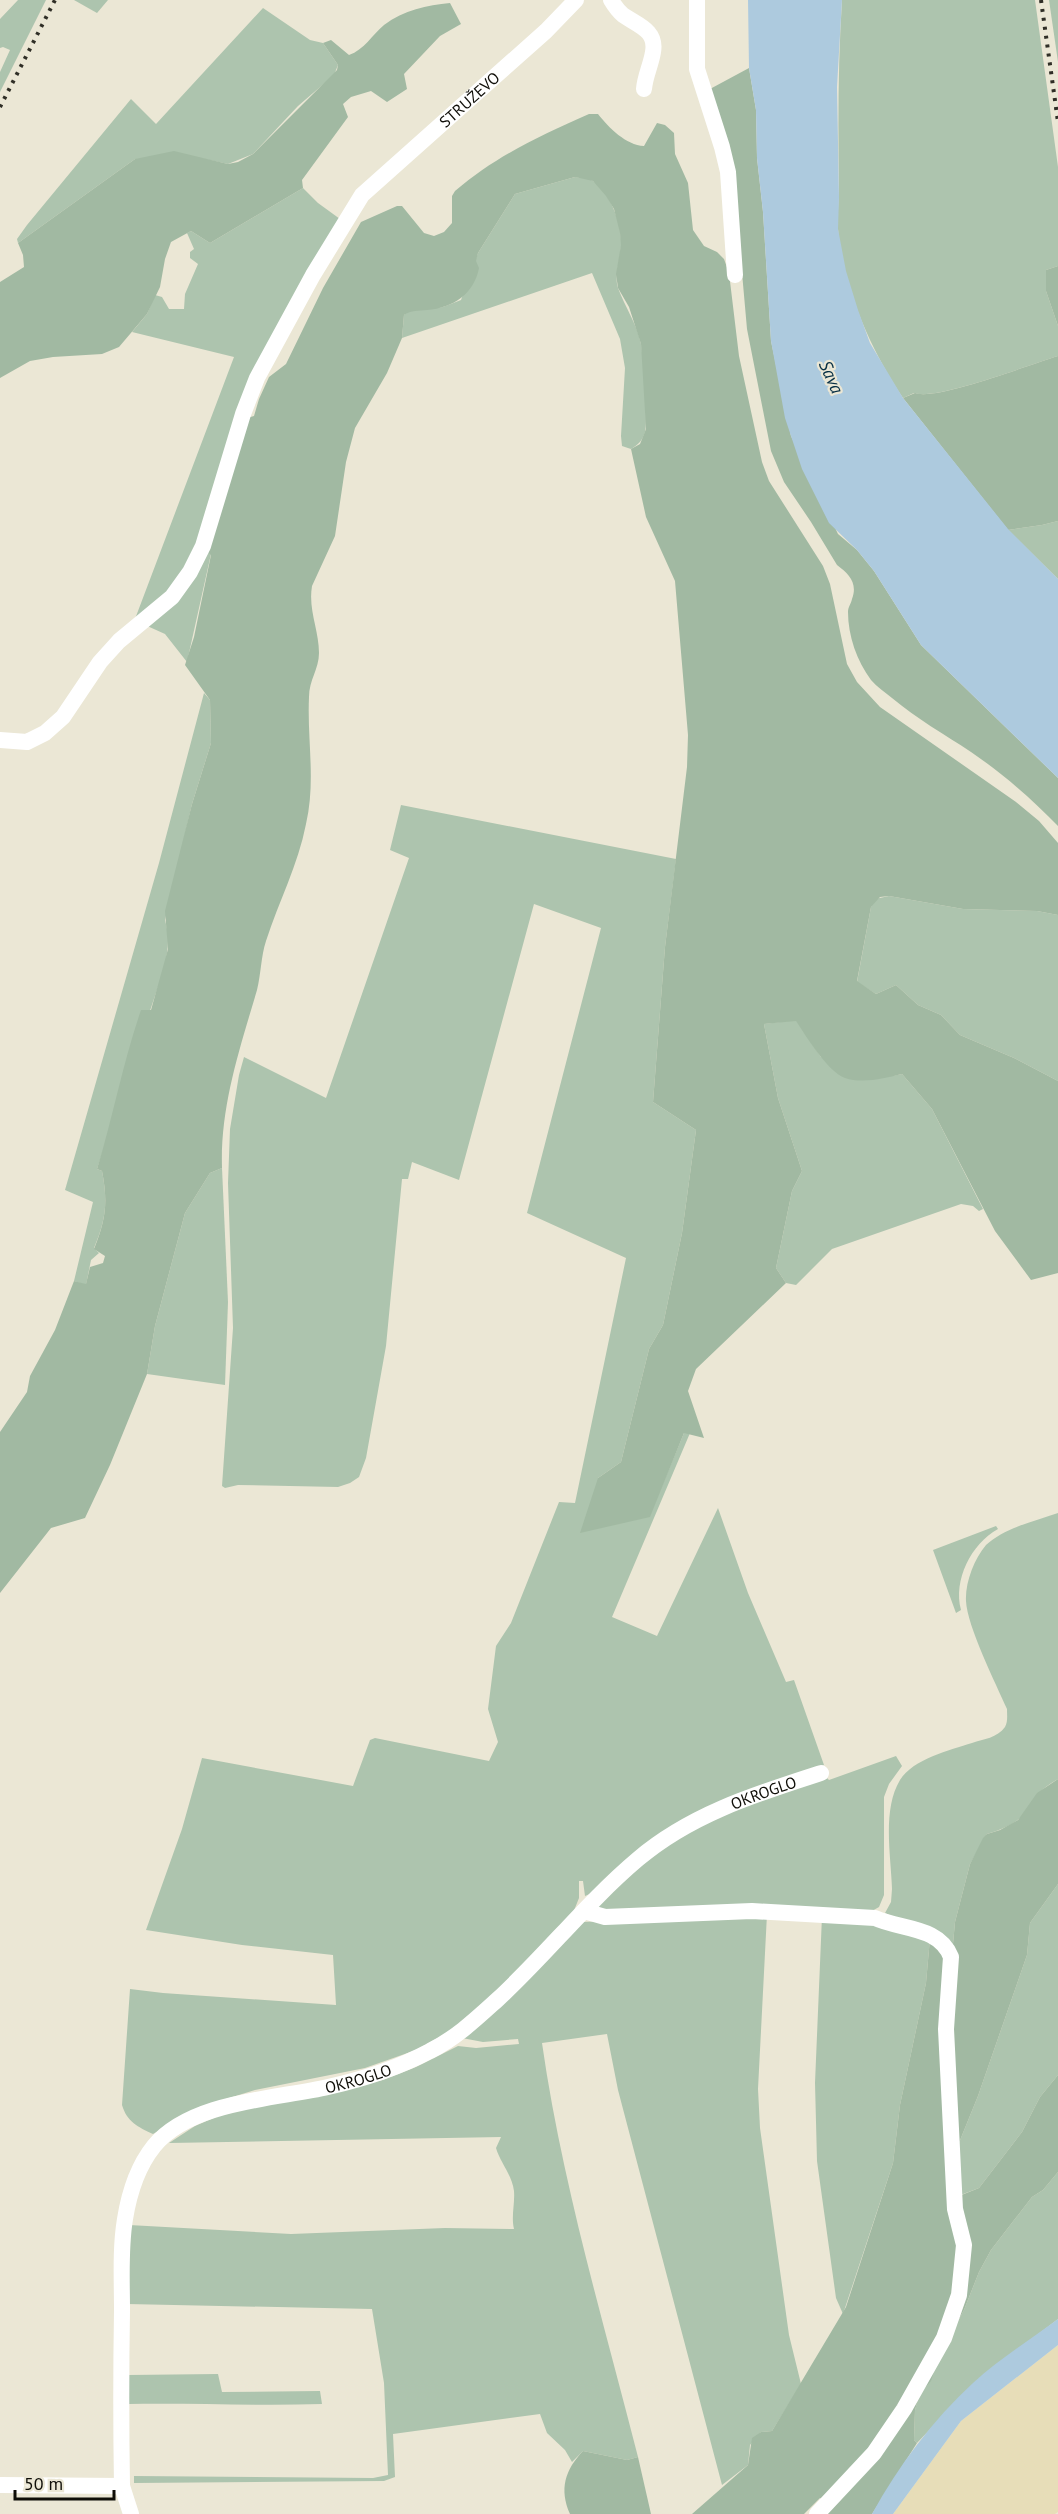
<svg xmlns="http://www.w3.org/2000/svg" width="1058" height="2514" font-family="'PT Sans',sans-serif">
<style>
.green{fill:#adc4ae}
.forest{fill:#a1b9a2}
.sand{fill:#e7ddb8}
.water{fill:#adcade}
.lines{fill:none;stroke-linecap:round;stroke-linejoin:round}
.minor{stroke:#fff;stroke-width:16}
.rail{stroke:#2f2e26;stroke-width:4;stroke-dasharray:3 6;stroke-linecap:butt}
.labels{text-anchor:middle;stroke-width:4.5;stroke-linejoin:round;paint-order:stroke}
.street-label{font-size:16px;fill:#0f0e08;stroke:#ebe7d5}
.water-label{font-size:18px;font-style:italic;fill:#083045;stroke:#ebe7d5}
</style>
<rect width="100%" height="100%" fill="#ebe7d5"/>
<g class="green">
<polygon points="18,0 46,0 0,92 0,72 10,50 3,47 0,48 0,19"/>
<polygon points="74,0 108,0 97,13"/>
<path d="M842,0H1035L1058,167V266L1046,270V291L1058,326V356C1031,364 936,401 914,393L903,398C872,353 841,283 838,229C837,215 839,201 839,187C838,125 838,63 842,0Z"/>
<polygon points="1049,0 1058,0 1058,62"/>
<polygon points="263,8 310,40 323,43 338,65 334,75 298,106 253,154 228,164 200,158 135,159 18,243 17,239 27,225 131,99 156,124"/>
<path d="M575,177C581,178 588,178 593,181C611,193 623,227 621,247C620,261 614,275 618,288C625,307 637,324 641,344C643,356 648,423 645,432C642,441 639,444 631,449L622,446L621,436L625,368L620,339L592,273L402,338L404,315L409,311L443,307L461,300L478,253L515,194Z"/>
<polygon points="303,188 318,203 340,219 277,327 199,542 173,588 135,619 234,357 132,332 147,314 155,295 162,297 169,309 184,309 185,294 198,264 190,258 190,252 194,249 187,233 191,231 210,243"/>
<polygon points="1058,521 1058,579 1008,530 1042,525"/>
<polygon points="206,550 211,554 187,662 165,634 145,625"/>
<path d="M204,693L210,700L211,743L192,804L165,920C170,938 168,951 164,969L97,1169L102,1171C108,1202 106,1219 94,1248L99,1253L91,1260L86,1285L74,1281L93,1202L65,1190L159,863Z"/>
<path d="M401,805L676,859L665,947L653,1102L696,1130L682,1233L663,1325L649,1349L621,1462L598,1478L649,1517L684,1433H690L612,1617L657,1636L718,1508L748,1593L786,1682L794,1680L824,1765L759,1788L592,1893L585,1896L583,1881H579V1898L573,1913L465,2023L416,2050L365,2068L255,2090L200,2107L153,2134C138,2127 127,2122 122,2105L130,1989L163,1993L336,2005L333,1955L242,1945L146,1930L182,1829L202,1758L353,1786L370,1740L375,1738L489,1761L498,1742L488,1709L496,1646L511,1623L559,1502L575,1503L626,1258L527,1213L601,928L534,904L459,1180L412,1162L408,1179H402L386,1346L366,1458L359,1477L350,1483L338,1487L238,1485L225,1488L222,1486L233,1328L228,1183L230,1129L239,1075L244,1057L326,1098L409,858L390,850Z"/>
<polygon points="889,896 963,909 1037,911 1058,915 1058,1081 1014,1058 960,1035 941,1015 918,1005 896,985 876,994 857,982 871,907 875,899"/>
<polygon points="796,1020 821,1057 892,1076 902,1074 932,1109 983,1209 979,1211 973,1206 961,1204 832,1249 796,1285 786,1283 776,1268 792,1191 802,1171 778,1098 764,1024"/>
<polygon points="222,1168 228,1302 225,1385 147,1374 155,1326 185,1213 210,1173"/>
<path d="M1058,1513V1779C1037,1791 1038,1796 1025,1813C1016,1824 1000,1830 987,1834L970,1864L955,1922L953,1944L885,1913L891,1902L892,1889C891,1856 882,1810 900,1780C913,1759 950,1750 972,1743C984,1739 997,1738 1005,1727C1008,1721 1007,1716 1007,1709C996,1684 967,1626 966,1601C965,1583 974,1559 986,1545C1004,1528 1035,1521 1058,1513Z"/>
<path d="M996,1526L998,1529C971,1544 953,1580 961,1610L956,1613L933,1550Z"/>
<path d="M896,1756L902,1766L889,1784L884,1797V1895L879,1907L872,1911L605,1913L598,1906C611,1893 623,1879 637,1867C692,1821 761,1801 827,1778L829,1780Z"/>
<polygon points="1058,1884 1058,2075 1040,2097 1022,2132 979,2188 958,2196 952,2160 978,2096 1027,1955 1030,1923"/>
<path d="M767,1914L758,2089L760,2128L789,2335L801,2384L772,2431L761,2432L750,2445L748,2465L722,2485L618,2090L607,2034L542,2043C562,2183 603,2320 638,2457L627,2460L583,2451L572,2462L565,2450L547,2433L540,2414L393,2434L395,2477L384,2481L134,2483V2476L373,2478L388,2475L384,2383L372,2309L127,2304L129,2225L291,2234L445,2228L514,2229C511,2216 515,2204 514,2191C512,2175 500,2162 496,2148L501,2137L169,2143L195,2126L223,2114L383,2080L416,2067L458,2046L476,2048L519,2044L518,2039L483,2042L462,2038L583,1922Z"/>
<polygon points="822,1916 856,1920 930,1938 926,1983 900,2105 893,2163 843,2314 836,2298 817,2161 815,2083"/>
<polygon points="1058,2172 1058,2319 974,2383 917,2443 914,2440 915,2410 920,2392 964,2310 979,2272 991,2250 1032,2197 1043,2190"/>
<path d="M218,2374L222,2392L320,2391L322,2404C258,2406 193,2403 129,2404L128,2375Z"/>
</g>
<g class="forest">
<path d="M450,3L461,24L440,36L404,74L407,89L387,102L371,91L351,97L343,104L348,117L302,180L303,188L210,243L191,231L171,242L165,259L160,287L147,314L119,347L102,354L53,357L30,361L0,378V282L24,267L23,255L18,243L135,159L174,151L228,164L238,162L253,154L337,70L338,65L323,43L331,40L349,55C364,50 372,35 384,25C404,10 427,5 450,3Z"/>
<path d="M749,68L756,110L757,158L763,212L771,341L791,436L838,534L857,550L874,571L921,645L1058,778V826C1032,799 1002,773 971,752C944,734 917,719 892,698C885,692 877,687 871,680C857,661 848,636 848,612C848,607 851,604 852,599C858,583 849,574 837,565L811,522L784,482L771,451L747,329L740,250L710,89Z"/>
<path d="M589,114H598C609,128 626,145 644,146L657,123L665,125L674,133L675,154L688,183L693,230L704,246L717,252L724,259L729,273L739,356L762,462L769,481L823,566L830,584L847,664L857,682L880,707L1016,802L1039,821L1058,843V915L1037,911L963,909L889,896L880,897L871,907L857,981L876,994L896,985L918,1005L941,1015L960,1035L1014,1058L1058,1081V1273L1031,1280L995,1231L932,1109L902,1074C886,1078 862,1084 845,1078C828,1072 806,1036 796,1021L764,1024L778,1098L802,1171L792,1191L776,1268L786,1283L696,1369L688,1391L704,1438L684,1433L650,1517L580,1533L598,1478L621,1462L649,1349L663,1325L682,1233L696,1130L653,1102L665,947L687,767L688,735L675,581L646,517L631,449L640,444L646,429L641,344L629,307L618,288L616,274L621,245L620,233L614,209L606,196L593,181L575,177L515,194L478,253L476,261L479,268C474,294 453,308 427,310C419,311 411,310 404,315L402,338L387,373L355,428L346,462L335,536L312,586C308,610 319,630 319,653C319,669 309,680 309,697C307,740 316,781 306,824C298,865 279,901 266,941C261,956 261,974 257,990C240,1048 220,1106 222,1168L210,1173L185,1213L155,1326L147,1374L110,1465L85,1518L51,1528L0,1593V1432L27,1392L30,1376L55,1330L74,1281L86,1284L90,1267L103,1263L105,1256L94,1249C106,1219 108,1202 102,1171L97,1169C113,1117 123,1062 141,1010H151L168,949L165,911L192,804L211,743L210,700L185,665L194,637L211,555L206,550L247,418L254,416L259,399L269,377L286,364L323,288L361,222L397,206H402L424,233L434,236L444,232L452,223V196L455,191C497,155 540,136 589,114Z"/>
<polygon points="1058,266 1058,326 1046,291 1046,270"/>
<path d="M1058,356V521L1042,525L1008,530L903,398L915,393C936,401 1031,364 1058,356Z"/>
<polygon points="1058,1779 1058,1884 1030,1923 1027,1955 978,2096 952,2160 959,2196 979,2188 1022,2132 1040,2097 1058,2075 1058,2172 1043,2190 1032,2197 991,2250 979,2272 964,2310 939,2356 931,2381 920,2393 915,2410 914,2440 917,2443 872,2514 823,2514 828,2504 820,2498 804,2514 692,2514 748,2465 752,2438 761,2432 772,2431 846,2307 893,2163 900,2105 926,1983 930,1938 953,1944 955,1922 970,1864 983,1838 987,1834 1000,1830 1018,1820 1037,1793"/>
<path d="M583,2451L627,2460L638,2457L651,2514H570C559,2489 565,2470 583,2451Z"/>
</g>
<polygon class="sand" points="1058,2345 1058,2512 1055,2514 893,2514 961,2421"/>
<g class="water">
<polygon points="748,0 842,0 837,87 839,197 838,229 846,271 858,310 870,343 903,398 1008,529 1058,579 1058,778 921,645 874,571 857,550 829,523 802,469 785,418 771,341 763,212 757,158 756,110 749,68"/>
<path d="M1058,2319V2345L961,2421L893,2514H872C899,2465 932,2421 973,2383C999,2359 1030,2340 1058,2319Z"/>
</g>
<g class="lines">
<g class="minor">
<path d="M611,0C614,5 618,11 623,15C637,25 657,30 653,52C651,65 645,76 644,89"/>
<polyline points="697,0 697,69 722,147 728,172 735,275"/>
<path id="s1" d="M0,740L27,742L45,733L63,717L100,662L119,641L172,597L190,572L203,546L243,414L257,378L313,275L362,195L546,31L576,0"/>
<path d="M584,1911L605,1917L752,1911L875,1918C901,1930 939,1926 951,1957L946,2029L955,2209L964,2245L959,2295L944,2338L904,2409L874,2453L817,2514"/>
<path id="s2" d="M0,2485L122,2486C121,2427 121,2369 122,2310C122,2280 120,2249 125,2219C129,2194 138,2166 154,2146C191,2101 276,2099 328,2087C364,2079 398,2068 430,2051C456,2038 476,2019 497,2000C546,1955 587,1902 638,1859C691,1814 756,1794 821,1773"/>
<polyline points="122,2486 131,2514"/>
</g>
<g class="rail">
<polyline points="1041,0 1058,122"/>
<polyline points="0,107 55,0"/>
</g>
</g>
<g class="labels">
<g class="street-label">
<text dy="6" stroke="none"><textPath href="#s1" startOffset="826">STRUŽEVO</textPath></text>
<text dy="6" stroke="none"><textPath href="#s2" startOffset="1191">OKROGLO</textPath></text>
<text dy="6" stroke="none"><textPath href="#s2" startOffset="687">OKROGLO</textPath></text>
</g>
<g class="water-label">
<text transform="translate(831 377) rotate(66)" y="6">Sava</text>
</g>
</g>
<path d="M15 2490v9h99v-9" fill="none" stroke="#0f0e08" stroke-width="3"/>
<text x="24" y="2490" font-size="18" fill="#0f0e08" stroke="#ebe7d5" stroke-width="4.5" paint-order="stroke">50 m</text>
</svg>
